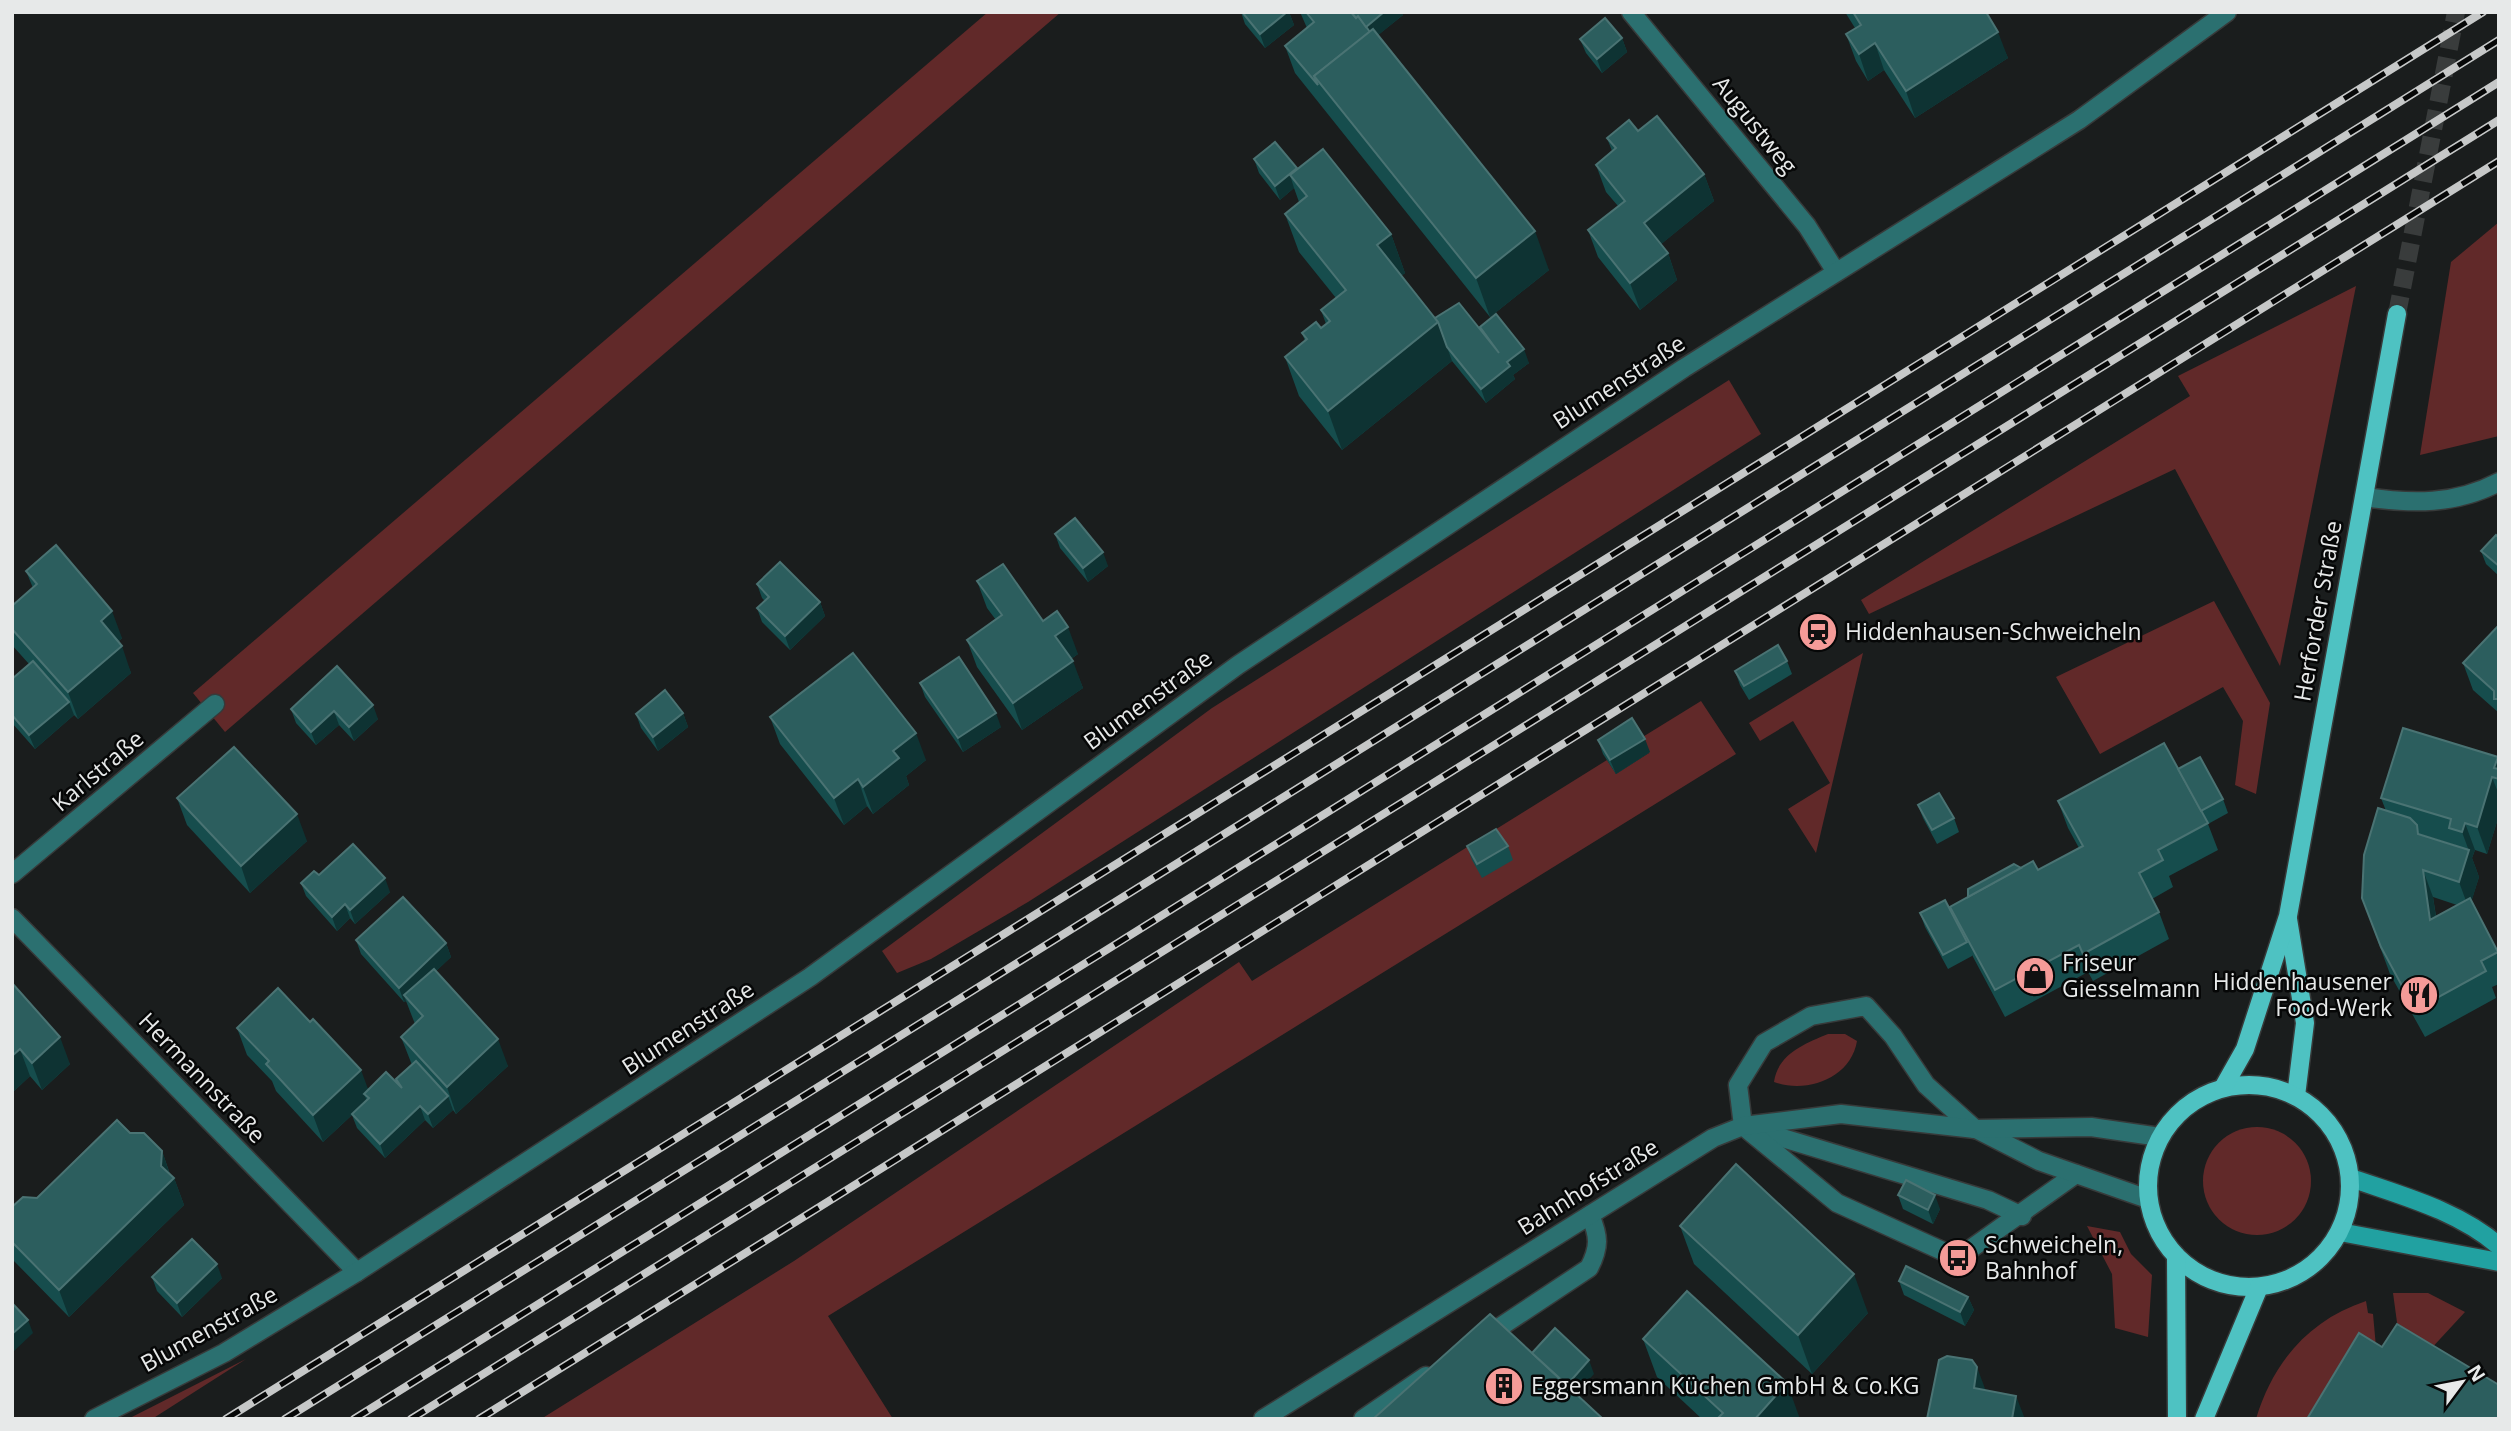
<svg xmlns="http://www.w3.org/2000/svg" width="2511" height="1431" font-family="'Open Sans',sans-serif">
<style>
.green{fill:#612929}
.lines{fill:none;stroke-linecap:round;stroke-linejoin:round}
.primary-tunnel{stroke:#393c3c;stroke-width:18;stroke-dasharray:18 9;stroke-linecap:butt}
.lane-casing{stroke:#373a3a;stroke-width:21}
.street-casing{stroke:#373a3a;stroke-width:21}
.secondary-casing{stroke:#373a3a;stroke-width:21}
.primary-casing{stroke:#373a3a;stroke-width:21}
.lane{stroke:#2b7070;stroke-width:18}
.street{stroke:#2b7070;stroke-width:18}
.secondary{stroke:#21a1a1;stroke-width:18}
.primary{stroke:#4ec2c2;stroke-width:18}
.rail-casing{stroke:#c6c8c8;stroke-width:8}
.rail{stroke:#060707;stroke-width:5;stroke-dasharray:16;stroke-linecap:butt}
.wall{fill:#164d4d;fill-rule:evenodd}
.shaded-wall{fill:#0e3333}
.building{fill:#2c5e5e;stroke:#4a7373;stroke-width:2}
.labels{text-anchor:middle;stroke-width:5;stroke-linejoin:round;paint-order:stroke}
.street-label{font-size:23px;fill:#e7e9e9;stroke:#060707}
.poi-label{font-size:23px;fill:#e7e9e9;stroke:#060707;text-anchor:start}
</style>
<rect width="100%" height="100%" fill="#1a1d1d"/>
<g class="green">
<polygon points="988,12 1061,12 225,732 193,693"/>
<polygon points="2499,222 2499,436 2420,455 2451,262"/>
<polygon points="2356,286 2280,666 2175,469 1869,614 1861,600 2190,396 2178,376"/>
<polygon points="1729,380 1761,434 1028,902 931,959 897,973 882,951 1212,708"/>
<polygon points="2214,601 2270,703 2256,794 2235,785 2243,721 2223,687 2100,754 2056,677"/>
<polygon points="1863,653 1816,853 1788,809 1830,783 1793,721 1760,741 1749,723"/>
<polygon points="1701,701 1736,754 828,1316 893,1419 541,1419 794,1261 1239,962 1252,981 1607,760 1616,774 1649,753 1641,738"/>
<path d="M1828,1034H1845L1857,1041C1851,1078 1807,1094 1774,1082C1778,1054 1804,1044 1828,1034Z"/>
<circle cx="2257" cy="1181" r="54"/>
<polygon points="2087,1226 2120,1232 2131,1254 2152,1275 2148,1337 2115,1328 2112,1274"/>
<polygon points="2393,1293 2428,1293 2465,1312 2428,1352 2399,1337"/>
<path d="M2366,1301L2368,1313L2373,1314L2377,1358L2342,1419H2256C2273,1362 2309,1320 2366,1301Z"/>
<polygon points="246,1359 152,1419 128,1419"/>
</g>
<g class="lines">
<polyline class="primary-tunnel" points="2397,314 2456,12"/>
<g class="lane-casing">
<g id="lane">
<polyline points="1753,1129 1988,1200 2022,1216"/>
<polyline points="1975,1129 1926,1085 1893,1036 1866,1006 1811,1016 1764,1043 1738,1085 1743,1126 1837,1203 1958,1258 2076,1174"/>
<path d="M1485,1337L1589,1268C1600,1247 1599,1236 1590,1215"/>
<polyline points="1363,1419 1426,1376"/>
</g>
</g>
<g class="street-casing">
<g id="street">
<polyline points="1631,12 1807,226 1836,272"/>
<path d="M2364,497C2412,504 2455,505 2499,482"/>
<polyline points="12,874 215,704"/>
<polyline points="12,918 357,1272"/>
<polyline points="1978,1130 2039,1161 2148,1199"/>
<polyline points="94,1419 224,1353 357,1272 810,977 1238,665 1684,368 2079,120 2227,12"/>
<polyline points="1263,1419 1713,1138 1743,1126 1841,1114 1975,1129 2091,1127 2160,1137"/>
</g>
</g>
<g class="secondary-casing">
<g id="secondary">
<path d="M2351,1178C2402,1196 2457,1210 2499,1246"/>
<polyline points="2340,1232 2499,1262"/>
</g>
</g>
<g class="primary-casing">
<g id="primary">
<polyline points="2288,919 2305,1023 2296,1096"/>
<circle cx="2249" cy="1186" r="101"/>
<polyline points="2223,1088 2245,1049 2288,916 2397,314"/>
<polyline points="2176,1256 2177,1419"/>
<polyline points="2204,1419 2259,1287"/>
</g>
</g>
<use href="#lane" class="lane"/>
<use href="#street" class="street"/>
<use href="#secondary" class="secondary"/>
<use href="#primary" class="primary"/>
<g class="rail-casing">
<g id="rail">
<polyline points="226,1419 2483,12"/>
<polyline points="285,1419 2499,40"/>
<polyline points="354,1419 2499,82"/>
<polyline points="411,1419 2499,120"/>
<polyline points="479,1419 2499,161"/>
</g>
</g>
<use href="#rail" class="rail"/>
</g>
<g class="wall">
<polygon points="1241,12 1289,12 1294,25 1265,48 1245,24"/>
<polygon points="1300,12 1403,12 1403,15 1378,35 1549,270 1490,317 1295,73 1285,46 1307,28"/>
<polygon points="1845,12 1986,12 2008,58 1915,118 1884,70 1868,81 1856,61 1846,34 1855,28"/>
<polygon points="1622,38 1627,52 1602,73 1586,53 1580,39"/>
<polygon points="1638,131 1704,174 1714,201 1661,244 1668,253 1677,280 1640,310 1598,257 1588,230 1618,206 1606,192 1596,165 1612,151 1607,138"/>
<polygon points="1254,159 1297,168 1391,234 1405,273 1401,276 1435,318 1482,331 1480,327 1529,363 1513,375 1515,379 1486,403 1452,361 1342,450 1299,396 1285,357 1305,341 1302,333 1321,328 1326,324 1321,310 1336,298 1299,252 1285,214 1299,202 1294,188 1280,200 1259,173"/>
<polygon points="1055,534 1108,566 1088,582 1060,548"/>
<polygon points="2499,538 2499,576 2486,564 2481,551"/>
<polygon points="26,571 122,638 118,642 131,673 78,719 74,715 35,749 12,723 12,679 29,664 12,645 12,606 33,588"/>
<polygon points="977,581 1043,621 1078,654 1071,659 1083,688 1022,730 977,667 967,640 996,620 987,608"/>
<polygon points="757,584 820,602 825,616 790,650 762,622 757,608 765,601 762,598"/>
<polygon points="2499,625 2499,713 2473,690 2463,663"/>
<polygon points="1787,661 1792,674 1749,700 1740,685 1735,671"/>
<polygon points="337,666 378,719 354,741 339,725 316,745 296,723 291,709"/>
<polygon points="920,683 1001,727 963,752 925,697"/>
<polygon points="683,713 688,727 658,751 641,728 636,714"/>
<polygon points="770,717 926,760 906,776 909,785 873,814 867,806 844,825 780,744"/>
<polygon points="1598,740 1650,752 1616,774 1603,754"/>
<path d="M2498,757L2499,815L2487,854L2475,850L2472,858L2479,877L2471,902L2499,954V984L2492,987L2496,998L2425,1037L2390,974L2362,898L2386,811L2381,798ZM2420,834L2455,845L2456,846ZM2433,897L2457,905L2436,916Z"/>
<polygon points="2178,769 2223,799 2228,813 2208,824 2218,850 2169,876 2173,887 2152,899 2159,912 2169,939 2093,981 2088,972 2005,1017 1972,955 1972,956 1948,969 1925,927 1920,913 1955,919 1950,907 2021,868 2038,870 2079,848 2068,828 2058,801"/>
<polygon points="177,798 307,841 250,893 187,825"/>
<polygon points="1918,805 1954,818 1959,832 1937,844 1923,818"/>
<polygon points="1467,846 1508,846 1513,860 1482,878 1472,860"/>
<polygon points="319,875 390,892 355,924 350,918 337,931 306,896 301,883"/>
<polygon points="356,940 446,943 451,957 436,971 508,1066 456,1114 453,1110 433,1128 425,1120 385,1158 357,1128 352,1115 323,1142 276,1091 272,1081 247,1055 237,1028 369,1089 398,1083 396,1079 412,1065 401,1037 415,1024 406,1001 404,1002 361,954"/>
<polygon points="12,983 70,1064 42,1090 30,1076 12,1093"/>
<polygon points="130,1133 162,1151 170,1174 174,1178 184,1205 69,1317 12,1259 12,1207 37,1198"/>
<polygon points="1898,1195 1940,1209 1933,1224 1903,1209"/>
<polygon points="1680,1226 1868,1313 1812,1374 1694,1264"/>
<polygon points="152,1277 222,1278 182,1317 157,1291"/>
<polygon points="1899,1281 1968,1297 1974,1310 1965,1326 1904,1295"/>
<polygon points="1643,1339 1800,1419 1702,1419 1657,1377"/>
</g>
<g class="shaded-wall">
<polygon points="1287,12 1289,12 1294,25 1265,48 1260,34"/>
<polygon points="1384,12 1403,12 1403,15 1366,45 1361,31"/>
<polygon points="1998,32 2008,58 1915,118 1906,91"/>
<polygon points="1622,38 1627,52 1602,73 1597,59"/>
<polygon points="1875,43 1884,70 1868,81 1859,54"/>
<polygon points="1297,168 1302,182 1290,175 1294,188 1280,200 1275,186"/>
<polygon points="1704,174 1714,201 1654,250 1644,223"/>
<polygon points="1535,231 1549,270 1490,317 1476,278"/>
<polygon points="1391,234 1405,273 1391,284 1377,245"/>
<polygon points="1668,253 1677,280 1640,310 1630,283"/>
<polygon points="1438,322 1452,361 1342,450 1328,411"/>
<polygon points="1524,349 1529,363 1513,375 1515,379 1486,403 1481,389 1507,362"/>
<polygon points="1103,552 1108,566 1088,582 1083,568"/>
<polygon points="820,602 825,616 790,650 785,636"/>
<polygon points="112,611 122,638 111,648 101,621"/>
<polygon points="1068,627 1078,654 1065,663 1055,636"/>
<polygon points="122,646 131,673 78,719 68,692"/>
<polygon points="1073,661 1083,688 1022,730 1013,703"/>
<polygon points="69,702 74,715 35,749 29,735"/>
<polygon points="373,705 378,719 354,741 349,727"/>
<polygon points="334,711 339,725 316,745 311,732"/>
<polygon points="683,713 688,727 658,751 653,737"/>
<polygon points="996,713 1001,727 963,752 958,738"/>
<polygon points="916,733 926,760 906,776 909,785 873,814 863,787 893,751"/>
<polygon points="1645,739 1650,752 1616,774 1610,760"/>
<polygon points="2498,757 2499,759 2499,779 2494,768"/>
<polygon points="2492,777 2499,795 2499,815 2487,854 2477,827"/>
<polygon points="858,779 867,806 844,825 834,798"/>
<polygon points="297,814 307,841 250,893 241,866"/>
<polygon points="2465,823 2475,850 2472,858 2479,877 2469,909 2459,882 2469,851 2462,832"/>
<polygon points="2423,870 2433,897 2440,946 2430,920"/>
<polygon points="385,878 390,892 355,924 350,910"/>
<polygon points="345,904 350,918 337,931 332,917"/>
<polygon points="446,943 451,957 407,999 404,995 406,1001 404,1002 399,988"/>
<polygon points="60,1037 70,1064 42,1090 32,1063"/>
<polygon points="498,1039 508,1066 456,1114 447,1087"/>
<polygon points="20,1049 30,1076 12,1093 12,1056"/>
<polygon points="361,1070 371,1097 364,1094 367,1101 323,1142 313,1115"/>
<polygon points="448,1096 453,1110 433,1128 428,1114"/>
<polygon points="420,1106 425,1120 385,1158 380,1144"/>
<polygon points="162,1151 171,1178 174,1178 184,1205 69,1317 59,1290 161,1166"/>
<polygon points="1935,1195 1940,1209 1933,1224 1928,1210"/>
<polygon points="217,1264 222,1278 182,1317 177,1303"/>
<polygon points="1854,1274 1868,1313 1812,1374 1798,1335"/>
<polygon points="1968,1297 1974,1310 1965,1326 1960,1312"/>
<polygon points="28,1320 33,1333 12,1353 12,1334"/>
<polygon points="1589,1360 1594,1374 1565,1406 1560,1393"/>
<polygon points="1977,1367 1987,1394 1974,1388"/>
<polygon points="1787,1383 1800,1419 1755,1419"/>
<polygon points="2016,1396 2025,1419 2012,1419"/>
</g>
<g class="building">
<polygon points="1242,12 1287,12 1260,34"/>
<polygon points="1306,12 1351,12 1356,18 1358,16 1370,32 1314,76 1318,85 1285,46 1314,22"/>
<polygon points="1351,12 1384,12 1366,27 1358,16 1356,18"/>
<polygon points="1853,12 1986,12 1998,32 1906,91 1875,43 1859,54 1846,34 1861,25"/>
<polygon points="1605,18 1622,38 1597,59 1580,39"/>
<polygon points="1373,29 1535,231 1476,278 1314,76"/>
<polygon points="1657,116 1704,174 1644,223 1668,253 1630,283 1588,230 1625,201 1596,165 1616,148 1607,138 1629,120 1638,131"/>
<polygon points="1275,142 1297,168 1275,186 1254,159"/>
<polygon points="1323,149 1391,234 1377,245 1438,322 1328,411 1285,357 1307,339 1302,333 1316,322 1321,328 1330,321 1321,310 1346,290 1285,214 1307,196 1290,175"/>
<polygon points="1459,303 1499,353 1480,327 1496,314 1524,349 1507,362 1510,366 1481,389 1447,347 1438,322 1435,318"/>
<polygon points="1075,518 1103,552 1083,568 1055,534"/>
<polygon points="2496,535 2499,538 2499,566 2481,551"/>
<polygon points="56,545 112,611 101,621 122,646 68,692 12,629 12,606 37,584 26,571"/>
<polygon points="780,562 820,602 785,636 757,608 769,597 757,584"/>
<polygon points="1003,564 1043,621 1057,611 1068,627 1055,636 1073,661 1013,703 967,640 1002,615 977,581"/>
<polygon points="2499,625 2499,699 2494,699 2494,691 2463,663"/>
<polygon points="1778,645 1787,661 1744,686 1735,671"/>
<polygon points="853,653 916,733 893,751 899,758 863,787 858,779 834,798 770,717"/>
<polygon points="959,657 996,713 958,738 920,683"/>
<polygon points="33,661 69,702 29,735 12,715 12,679"/>
<polygon points="337,666 373,705 349,727 334,711 311,732 291,709"/>
<polygon points="665,690 683,713 653,737 636,714"/>
<polygon points="1632,718 1645,739 1610,760 1598,740"/>
<polygon points="2403,728 2498,757 2494,768 2499,769 2499,779 2492,777 2477,827 2465,823 2462,832 2449,828 2451,819 2381,798"/>
<polygon points="2164,743 2208,823 2158,850 2163,860 2139,873 2159,912 2083,954 2079,945 1995,990 1950,907 2033,861 2038,870 2083,846 2058,801"/>
<polygon points="234,747 297,814 241,866 177,798"/>
<polygon points="2200,757 2223,799 2201,811 2178,769"/>
<polygon points="1939,793 1954,818 1932,830 1918,805"/>
<polygon points="2378,808 2410,818 2417,825 2418,834 2469,850 2459,882 2423,870 2430,920 2470,898 2498,952 2481,961 2486,971 2415,1010 2381,947 2362,898 2364,855"/>
<polygon points="1496,829 1508,846 1477,864 1467,846"/>
<polygon points="353,844 385,878 350,910 345,904 332,917 301,883 314,871 319,875"/>
<polygon points="2014,864 2021,868 1968,897 1968,889"/>
<polygon points="403,897 446,943 399,988 356,940"/>
<polygon points="1945,900 1967,942 1943,955 1920,913"/>
<polygon points="434,969 498,1039 447,1087 401,1037 423,1016 404,995"/>
<polygon points="12,983 60,1037 32,1063 20,1049 12,1056"/>
<polygon points="278,988 310,1022 313,1019 361,1070 313,1115 266,1064 269,1061 237,1028"/>
<polygon points="416,1061 448,1096 428,1114 420,1106 380,1144 352,1114 369,1098 364,1094 386,1072 402,1088 396,1079"/>
<polygon points="117,1120 130,1133 144,1133 162,1151 161,1166 174,1178 59,1290 12,1242 12,1207 23,1197 37,1198"/>
<polygon points="1736,1164 1854,1274 1798,1335 1680,1226"/>
<polygon points="1906,1180 1935,1195 1928,1210 1898,1195"/>
<polygon points="192,1239 217,1264 177,1303 152,1277"/>
<polygon points="1906,1266 1968,1297 1960,1312 1899,1281"/>
<polygon points="1687,1291 1787,1383 1755,1419 1717,1419 1723,1413 1643,1339"/>
<polygon points="12,1303 28,1320 12,1334"/>
<polygon points="1490,1314 1603,1419 1373,1419"/>
<polygon points="2397,1324 2499,1385 2499,1419 2307,1419 2359,1333 2382,1347"/>
<polygon points="1555,1328 1589,1360 1567,1385 1532,1353"/>
<polygon points="1947,1356 1972,1360 1977,1367 1974,1388 2016,1396 2012,1419 1927,1419 1939,1360"/>
</g>
<defs>
<g id="station-disc" transform="scale(2.0125)"><circle r="9.5" fill="#f59b98" stroke="#060707"/><path d="M-3-6H3Q5-6 5-4V2Q5 4 3 4L4.5 6H3L1.5 4h-3L-3 6H-4.5L-3 4Q-5 4-5 2V-4Q-5-6-3-6ZM-3.5-4v3h7v-3ZM-3.5 1v1.5H-2V1ZM2 1v1.5H3.5V1Z" fill="#111"/></g>
<g id="shop-disc" transform="scale(2.0125)"><circle r="9.5" fill="#f59b98" stroke="#060707"/><path d="M-5-2.5h2.3a2.7 3.5 0 0 1 5.4 0H5L5.5 6h-11ZM-1.5-2.5h3a1.5 2.3 0 0 0-3 0Z" fill="#111"/></g>
<g id="restaurant-disc" transform="scale(2.0125)"><circle r="9.5" fill="#f59b98" stroke="#060707"/><path d="M-5-6h1v4h1v-4h1v4h1v-4h1v5L-1.5 .5V6h-2V.5L-5-1ZM5-6V6H3V1.5H1.5Q1.5-4 5-6Z" fill="#111"/></g>
<g id="bus-disc" transform="scale(2.0125)"><circle r="9.5" fill="#f59b98" stroke="#060707"/><path d="M-5-6H5V4H4V6H2V4H-2V6H-4V4H-5ZM-3.5-4V0h7V-4ZM-3.5 1.2v1.5H-2V1.2ZM2 1.2v1.5H3.5V1.2Z" fill="#111"/></g>
<g id="building-disc" transform="scale(2.0125)"><circle r="9.5" fill="#f59b98" stroke="#060707"/><path d="M-4-6H4V6H1V3H-1V6H-4ZM-2.5-4.3h1.7v1.8h-1.7ZM.8-4.3h1.7v1.8H.8ZM-2.5-1h1.7V.8h-1.7ZM.8-1h1.7V.8H.8Z" fill="#111"/></g>
</defs>
<g fill-rule="evenodd">
<use href="#station-disc" x="1818" y="632"/>
<use href="#shop-disc" x="2035" y="976"/>
<use href="#restaurant-disc" x="2419" y="995"/>
<use href="#bus-disc" x="1958" y="1258"/>
<use href="#building-disc" x="1504" y="1386"/>
</g>
<g class="labels">
<g class="street-label">
<text transform="translate(1755 125) rotate(51)" y="8">Augustweg</text>
<text transform="translate(1619 382) rotate(-33)" y="8">Blumenstraße</text>
<text transform="translate(2318 611) rotate(-80)" y="8">Herforder Straße</text>
<text transform="translate(1148 700) rotate(-36)" y="8">Blumenstraße</text>
<text transform="translate(98 771) rotate(-40)" y="8">Karlstraße</text>
<text transform="translate(688 1028) rotate(-33)" y="8">Blumenstraße</text>
<text transform="translate(202 1078) rotate(46)" y="8">Hermannstraße</text>
<text transform="translate(1588 1187) rotate(-32)" y="8">Bahnhofstraße</text>
<text transform="translate(209 1329) rotate(-29)" y="8">Blumenstraße</text>
</g>
<g class="poi-label">
<text x="1845" y="640">Hiddenhausen-Schweicheln</text>
<text x="2062" y="971">Friseur<tspan x="2062" dy="26">Giesselmann</tspan></text>
<text x="2392" y="990" text-anchor="end">Hiddenhausener<tspan x="2392" dy="26">Food-Werk</tspan></text>
<text x="1985" y="1253">Schweicheln,<tspan x="1985" dy="26">Bahnhof</tspan></text>
<text x="1531" y="1394">Eggersmann Küchen GmbH &amp; Co.KG</text>
</g>
</g>
<rect width="2511" height="1431" fill="none" stroke="#e7e9e9" stroke-width="28"/>
<g transform="translate(2462 1382) rotate(58)" stroke="#060707" stroke-width="5" paint-order="stroke">
<path d="M0-5L12 26L0 18L-12 26Z" fill="#e7e9e9"/>
<text y="-10" font-size="19" font-weight="bold" text-anchor="middle" fill="#e7e9e9">N</text>
</g>
</svg>
